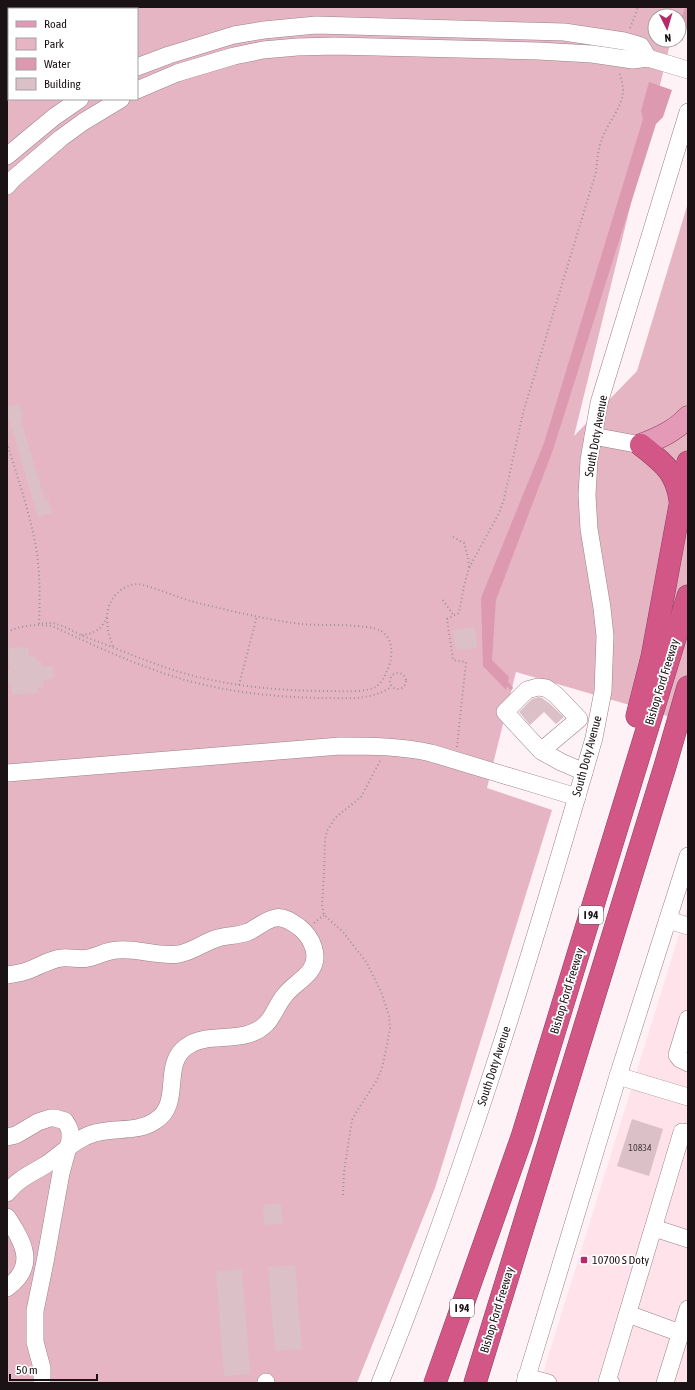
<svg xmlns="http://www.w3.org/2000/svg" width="695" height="1390" font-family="'Asap Condensed',sans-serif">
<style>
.built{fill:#ffe2ea}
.green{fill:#e6b5c4;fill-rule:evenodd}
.water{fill:#dd99af}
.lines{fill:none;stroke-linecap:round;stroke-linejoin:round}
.stream{stroke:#dd99af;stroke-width:3.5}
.building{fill:#dbc0c8}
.minor-casing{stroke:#9a8188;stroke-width:18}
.major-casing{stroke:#923f5f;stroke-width:23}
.highway-casing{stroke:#923f5f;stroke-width:23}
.path{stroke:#9d9296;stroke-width:2;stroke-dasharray:1 3;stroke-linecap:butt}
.minor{stroke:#fff;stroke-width:17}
.major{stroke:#e49ab7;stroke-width:22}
.highway{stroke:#d25787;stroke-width:22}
.poi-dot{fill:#b52b69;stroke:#fff;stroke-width:1.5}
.labels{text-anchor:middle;stroke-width:3.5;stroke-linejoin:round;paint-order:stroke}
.number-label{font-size:10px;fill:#4b3e42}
.shield{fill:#fff;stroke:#5f595b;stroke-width:1}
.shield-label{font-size:11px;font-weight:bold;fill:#1b1215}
.street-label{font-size:12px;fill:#1b1215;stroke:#fff}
.poi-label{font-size:12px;fill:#1b1215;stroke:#fff;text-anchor:start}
</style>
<rect width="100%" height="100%" fill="#fef2f6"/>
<polygon class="built" points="688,906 688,1383 540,1383"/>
<path class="green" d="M7,7H685L679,23V16H655V40H671L574,436L637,371L688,203V722L516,672L487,788L552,810L435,1188L357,1383H7ZM9,9H137V99H9Z"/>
<g class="water">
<polygon points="685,7 688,7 688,25 682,41 679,40 679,23"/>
<polygon points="649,82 672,90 663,117 656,124 553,450 496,600 492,660 509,677 506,690 483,666 481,598 544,443 643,119 641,111"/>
</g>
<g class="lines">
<g class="stream">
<polyline points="675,44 677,40"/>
<polyline points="505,681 511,688"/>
</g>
</g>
<g class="building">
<polygon points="19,403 23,417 20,418 45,500 48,499 52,513 38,517 7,413 7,407"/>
<polygon points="475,627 477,648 456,650 453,630"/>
<polygon points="28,647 29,656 35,655 36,661 41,661 42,667 53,666 54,679 43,680 44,687 38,687 38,693 12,695 11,683 7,683 7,670 10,670 8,648"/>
<polygon points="539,697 542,698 549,703 564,717 556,724 544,712 530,725 519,712 532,699"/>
<polygon points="632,1119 663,1129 649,1176 617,1166"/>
<polygon points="281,1203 283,1223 264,1225 263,1205"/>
<polygon points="295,1265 302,1349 275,1351 268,1267"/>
<polygon points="242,1269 250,1374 224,1376 216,1271"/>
</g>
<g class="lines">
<g class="minor-casing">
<g id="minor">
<polyline points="137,67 169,55 234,35 264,30 316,25 564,32 624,41 641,46 648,58"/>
<polyline points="137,90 177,73 234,56 263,50 297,47 335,46 538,51 592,54 633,60 648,58 688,70"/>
<polyline points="7,156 54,117 80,99"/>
<polyline points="7,186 13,179 61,138 83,122 121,99"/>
<polyline points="593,436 641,445"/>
<polyline points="541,751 579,719 556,695 546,688 538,687 527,690 505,712 541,751 561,762 584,772"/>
<path d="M7,773L340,746C371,746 400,746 431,753L577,797"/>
<polyline points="668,920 688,926"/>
<path d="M7,975C14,974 22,973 29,970C40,966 50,959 62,958C71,957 80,960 88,958C99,956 107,950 118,950C138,948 158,957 179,954C194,951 204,942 218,938C228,935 238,936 248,932C257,928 265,920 275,918C284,916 292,922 299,927C312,937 321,957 310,971C303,980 292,986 285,995C277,1004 274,1016 266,1024C244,1046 208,1030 186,1047C161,1065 183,1104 155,1121C137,1133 115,1127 95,1133C76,1138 63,1153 47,1164C33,1173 17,1179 7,1193"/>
<polyline points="688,1019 677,1055 680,1059 688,1063"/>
<polyline points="618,1076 688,1097"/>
<polyline points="7,1137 16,1135 38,1122 50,1118 55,1118 65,1121 68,1126 70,1131 70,1140 61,1173 45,1262 35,1311 35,1342 42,1368 42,1383"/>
<path d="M7,1217C24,1243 37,1266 7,1288"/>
<polyline points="654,1228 688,1239"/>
<polyline points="628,1314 680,1333"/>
<polyline points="526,1377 548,1383"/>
<polyline points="266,1383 266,1382"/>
<path d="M380,1383C465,1173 531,956 594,738L603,691L605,636L602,608L589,529L587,495L589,460L599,403L688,112"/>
<polyline points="525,1383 618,1076 688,856"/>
<polyline points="611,1383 607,1382 682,1132 688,1133"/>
<polyline points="665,1383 688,1309"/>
</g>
</g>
<g class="major-casing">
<path id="major" d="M641,445C659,438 675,431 688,417"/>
</g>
<g class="highway-casing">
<g id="highway">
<path d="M641,445C663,463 676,471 680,500"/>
<polyline points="637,716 652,657 688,462"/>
<polyline points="435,1383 522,1137 688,596"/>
<polyline points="475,1383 666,763 688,687"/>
</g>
</g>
<g class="path">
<polyline points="630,28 635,16 638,7"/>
<path d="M7,443C18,479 31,516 37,553C40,577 40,601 39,624C45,623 50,622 56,624C65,626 74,632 83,636C113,647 143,660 173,670C224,686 278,691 331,691C342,691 368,693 377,686C381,683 384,678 386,673C393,660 395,639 381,631C368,623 321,626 302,624C267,620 232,611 198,603C178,598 158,588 138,584C123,585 112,595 108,609C107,615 107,619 103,624C98,632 90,634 81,635"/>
<polyline points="453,537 464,543 468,558 469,567"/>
<polyline points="443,600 454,616"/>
<polyline points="107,618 108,631 113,647"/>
<path d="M7,632C22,625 36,624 52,626C89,643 127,661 166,674C216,691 269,697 321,698C345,698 371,701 391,687"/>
<circle cx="398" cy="681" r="8"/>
<polyline points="239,685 257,616"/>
<path d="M457,747L466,662L453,660L447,619L459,613L464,586L469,568L499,513L504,499L523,413L596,172C597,161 598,149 602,139C607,124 623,106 623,91C623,84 621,78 619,72"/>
<polyline points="314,923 324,915"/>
<polyline points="343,1195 344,1172 352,1120 357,1111 377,1080 382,1068 387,1045 390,1028 389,1016 382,994 367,963 343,932 324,915 322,905 324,873 325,839 327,831 335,818 361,797 380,761"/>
</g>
<use href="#minor" class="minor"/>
<use href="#major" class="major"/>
<use href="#highway" class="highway"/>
</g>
<rect class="poi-dot" x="580" y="1256" width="8" height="8" rx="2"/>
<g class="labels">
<g class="number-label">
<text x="640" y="1151">10834</text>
</g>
<g class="shield">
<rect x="579" y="906" width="24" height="18" rx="3"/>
<rect x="450" y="1299" width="24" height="18" rx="3"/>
</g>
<g class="shield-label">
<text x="591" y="919">I 94</text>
<text x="462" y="1312">I 94</text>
</g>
<g class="street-label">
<text transform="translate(596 436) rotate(-80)" y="4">South Doty Avenue</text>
<text transform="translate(662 682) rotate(-73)" y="4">Bishop Ford Freeway</text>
<text transform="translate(587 756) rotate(-75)" y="4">South Doty Avenue</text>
<text transform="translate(567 991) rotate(-73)" y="4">Bishop Ford Freeway</text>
<text transform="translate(494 1066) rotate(-72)" y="4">South Doty Avenue</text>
<text transform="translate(497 1310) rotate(-73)" y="4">Bishop Ford Freeway</text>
</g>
<g class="poi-label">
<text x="592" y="1264">10700 S Doty</text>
</g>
</g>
<rect width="695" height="1390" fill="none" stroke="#1b1215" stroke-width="16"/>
<rect x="8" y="8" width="130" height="92" fill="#ffffff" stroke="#a4a0a1"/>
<rect x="16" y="21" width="20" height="6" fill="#e49ab7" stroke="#a4a0a1"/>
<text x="44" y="28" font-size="12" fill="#1b1215">Road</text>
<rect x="16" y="38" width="20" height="12" fill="#e6b5c4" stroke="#a4a0a1"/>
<text x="44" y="48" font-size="12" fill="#1b1215">Park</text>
<rect x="16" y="58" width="20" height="12" fill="#dd99af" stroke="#a4a0a1"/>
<text x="44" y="68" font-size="12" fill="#1b1215">Water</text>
<rect x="16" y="78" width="20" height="12" fill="#dbc0c8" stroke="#a4a0a1"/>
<text x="44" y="88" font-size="12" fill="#1b1215">Building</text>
<g transform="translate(667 28) rotate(175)"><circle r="19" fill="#ffffff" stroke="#a4a0a1"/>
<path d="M0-3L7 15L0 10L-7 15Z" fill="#b52b69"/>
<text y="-6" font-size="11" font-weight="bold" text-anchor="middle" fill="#1b1215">N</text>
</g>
<path d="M10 1374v6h87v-6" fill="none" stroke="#1b1215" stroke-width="2"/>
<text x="16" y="1374" font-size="12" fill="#1b1215" stroke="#ffffff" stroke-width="3" paint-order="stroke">50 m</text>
</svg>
